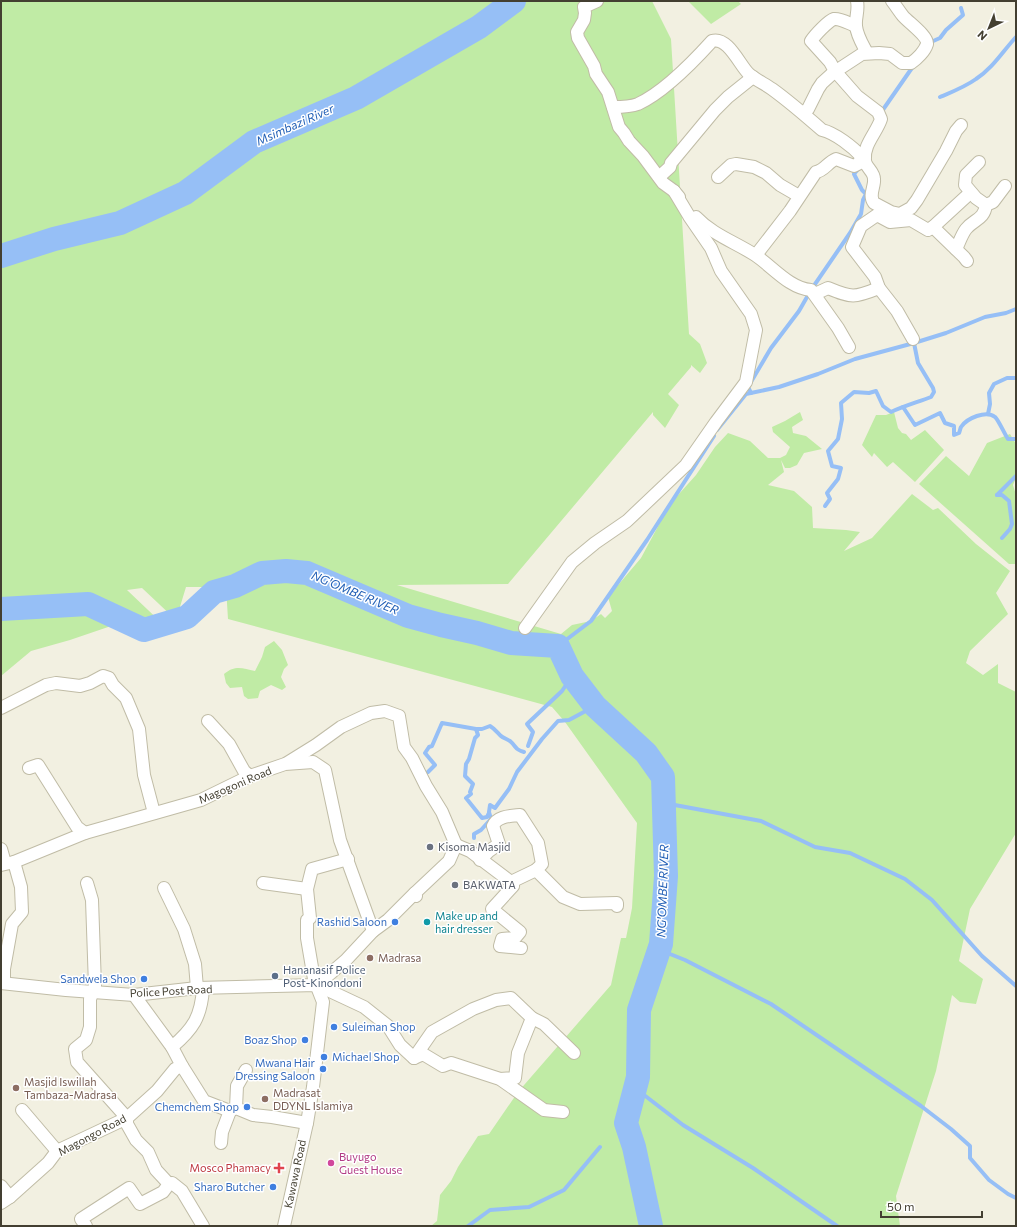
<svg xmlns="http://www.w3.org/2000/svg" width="1017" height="1227" font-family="Commissioner,sans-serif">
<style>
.green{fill:#c0eba5}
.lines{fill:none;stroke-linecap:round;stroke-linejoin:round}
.stream{stroke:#96bff6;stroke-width:4}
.river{stroke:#96bff6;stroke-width:24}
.street-casing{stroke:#c0bca6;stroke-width:14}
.street{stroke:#fff;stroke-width:12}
.worship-dot{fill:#6b7280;stroke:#fff;stroke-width:1.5}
.shop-dot{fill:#3f7fe0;stroke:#fff;stroke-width:1.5}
.culture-dot{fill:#0f9aa8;stroke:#fff;stroke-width:1.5}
.education-dot{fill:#8d6e63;stroke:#fff;stroke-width:1.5}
.service-dot{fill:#5c6f8a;stroke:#fff;stroke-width:1.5}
.hotel-dot{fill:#d1479c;stroke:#fff;stroke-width:1.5}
.health-dot{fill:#e0444e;stroke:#fff;stroke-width:1.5}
.labels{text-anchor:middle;stroke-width:3;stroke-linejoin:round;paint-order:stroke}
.street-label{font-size:11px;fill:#433f31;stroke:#fff}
.worship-label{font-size:11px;fill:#5b616d;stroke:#fff;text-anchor:start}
.culture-label{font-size:11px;fill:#0d838f;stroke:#fff;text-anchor:start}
.shop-label{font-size:11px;fill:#366cbe;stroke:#fff;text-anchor:end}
.education-label{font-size:11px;fill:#785e54;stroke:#fff;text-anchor:start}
.service-label{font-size:11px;fill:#4e5e75;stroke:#fff;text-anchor:start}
.hotel-label{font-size:11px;fill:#b23c85;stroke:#fff;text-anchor:start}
.health-label{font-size:11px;fill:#be3a42;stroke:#fff;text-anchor:end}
.water-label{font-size:12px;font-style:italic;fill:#2360b6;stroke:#fff}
</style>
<rect width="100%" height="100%" fill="#f2f0e1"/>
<g class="green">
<polygon points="1,1 652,1 671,39 689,334 700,344 707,363 700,373 691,365 691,367 668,394 679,405 665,428 653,415 653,412 508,584 397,585 561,634 572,625 591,621 601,614 605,618 612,611 608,597 641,558 670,504 696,475 715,447 728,433 750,441 768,458 780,458 786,455 790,447 773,432 772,427 785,421 800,412 803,420 792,427 793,433 806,436 822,449 804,453 797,465 790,468 785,468 781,460 784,472 768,485 794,491 812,507 813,528 846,530 860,532 844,551 872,538 912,494 933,510 938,508 976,544 1010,571 996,593 1008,614 970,651 966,663 983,675 998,664 998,683 1016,692 1016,833 970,909 959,961 983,979 976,1004 960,1002 952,995 936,1071 896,1196 900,1226 431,1226 437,1221 440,1195 451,1181 458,1167 478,1136 489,1134 518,1092 611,985 621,938 626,938 632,908 637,823 565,722 552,707 228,619 226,587 186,587 176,620 142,588 127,590 168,629 114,625 70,640 31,651 1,676"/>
<polygon points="688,1 738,1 741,4 711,24"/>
<polygon points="894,412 898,428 902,433 906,434 911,440 925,430 944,450 915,482 893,462 887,467 874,453 872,457 862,445 876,415 886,415"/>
<polygon points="1010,434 1016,444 1016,478 1013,485 1016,495 1016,564 1009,564 919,484 946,456 969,476 987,443"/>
<path d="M274,641L282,650L288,665L284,669L281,677L286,687L282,690L271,685L260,691L258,698L248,699L244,696L242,687L230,688L226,683L224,674C235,665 242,668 255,671L262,657L265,647Z"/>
</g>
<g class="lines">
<g class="stream">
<polyline points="930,44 931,42 940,38 946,30 963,15 961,8"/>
<path d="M940,97C952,92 965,87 976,79C993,68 1003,51 1016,37"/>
<polyline points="880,114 914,65"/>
<polyline points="751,393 748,387 771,348 799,311 811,290 850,233 861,214 863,200 866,194 862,190 854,174 859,168"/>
<path d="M903,407L915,425L940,413L945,423L954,426V435L959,433C960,431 960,429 961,427C967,418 986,410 995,417C998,419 1005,435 1008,439H1016"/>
<polyline points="988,414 990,404 989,393 994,384 1007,378 1016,378"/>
<polyline points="717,430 746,394 779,387 818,374 855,359 914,343 946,333 985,317 1006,313 1016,309"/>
<polyline points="997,495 1002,495 1009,501 1012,524 1010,529 1002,538"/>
<polyline points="997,495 1016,476"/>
<path d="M825,506L830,499L827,493L838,479L841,468L832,466L828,451L838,439L842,419L841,403L854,392L869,393L876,391L883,406L891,412C904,406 918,402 931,397L934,392L933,388L918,363L914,343"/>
<polyline points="558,646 591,621 647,540 714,436"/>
<polyline points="528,746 533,732 527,724 562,691 572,676"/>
<polyline points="428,772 435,765 425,753 429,747 432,746 442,723 476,729"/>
<polyline points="664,803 761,821 815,847 850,853 905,879 932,900 982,956 1016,986"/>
<path d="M489,813L487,817L482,818L466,798L471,794L470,792L473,784L465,776L466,764L469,759L475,738L478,735L476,729H482L490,726C495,729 497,732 501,736C503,738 507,739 510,741C517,747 514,749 524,752"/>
<polyline points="474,838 474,834 481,830 491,819 489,812 490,805 495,808 509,789 517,772 542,739 558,721 569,720 595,706"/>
<polyline points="660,950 685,960 771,1004 921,1106 951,1129 970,1146 970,1158 989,1180 1008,1194 1016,1198"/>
<polyline points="635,1088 683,1125 753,1168 837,1226"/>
<polyline points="468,1226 490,1210 529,1207 564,1190 600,1147"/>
</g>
<g class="river">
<polyline points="1,256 54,239 120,223 185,193 254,142 356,98 479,27 514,1"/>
<polyline points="1,609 88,604 144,630 187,617 214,592 235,586 262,573 286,571 307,573 408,616 441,625 477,633 511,643 558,646 572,676 595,706 646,753 663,777 666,876 661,944 639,1010 638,1077 626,1123 634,1147 651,1226"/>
</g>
<g class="street-casing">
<g id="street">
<polyline points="597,1 584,7 585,13 584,20 577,32 578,38 594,66 596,74 608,92 619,127 624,133 629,141 643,156 663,183 674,191 679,197"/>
<path d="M857,1C859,11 855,18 856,26C857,36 863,45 867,53"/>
<path d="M856,26C850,24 840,18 834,19C828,21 815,35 811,41L830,62L835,71L857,96L878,112L881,119C877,132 863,145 865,160C865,167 874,171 874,179C875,187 868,195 874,203L891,212L900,214L911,208L917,200L946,151L956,131L961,125"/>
<path d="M613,107C622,107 630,107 638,104C664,92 693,62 712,41C728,36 740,66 749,74C756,80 765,84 772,89C790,102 806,116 822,130C835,133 853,147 862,157L858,164L854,166L836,159C828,162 824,171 816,172L790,211L756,255"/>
<path d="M803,113L808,109L818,89L822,83L833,73L862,54L879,53L890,54L902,63H911C917,59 925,51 927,44C928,36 908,22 903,16C899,11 896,6 892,1"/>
<polyline points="979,162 966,175 965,185 976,198 986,205"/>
<polyline points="659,177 670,167 671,163 715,110 728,97 753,77"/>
<polyline points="718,177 731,165 736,164 754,167 766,173 780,185 799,196"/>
<path d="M696,217C713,235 735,242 755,255C773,267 789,288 811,290L838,328L849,347"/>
<polyline points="933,227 970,193"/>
<path d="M956,249C959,243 962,234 966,229C974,219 984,220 986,205L993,202L1005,186"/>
<path d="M815,294L828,288C852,298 854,298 879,288"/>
<polyline points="913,339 897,311 879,288 875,277 852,247 861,226 877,215 890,222 911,220 928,230 933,227 964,257 967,261"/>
<polyline points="525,628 572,562 595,543 627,521 686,465 716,422 746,382 756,330 751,314 721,271 711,248 689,216 674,191"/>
<polyline points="1,708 46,685 56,683 80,686 90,683 103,676 109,678 113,685 126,698 139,729 144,775 154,813"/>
<polyline points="208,721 229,744 244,771 250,776"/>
<polyline points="287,763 316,745 341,727 371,713 385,711 399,716 404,747 412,758 426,786 442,812 456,845 449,861 415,893 416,896"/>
<polyline points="29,768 38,765 77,827 85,833"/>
<polyline points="456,845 470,851 511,882 536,870 563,897 580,904 617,903 617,906"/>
<polyline points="1,849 5,863"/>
<path d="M480,860L489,851L499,844L493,826C497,816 510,816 520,815L538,843L542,864L536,870"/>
<polyline points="1,865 14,862 85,833 201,800 250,776 285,764 313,762 325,770 340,840 373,931 346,960 317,985"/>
<polyline points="511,882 513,886 492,909 520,932 515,938 502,939 500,946 521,948"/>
<polyline points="87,883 92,900 95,986 90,999 90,1027 86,1040 75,1049 77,1062 127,1118 127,1124 136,1140 148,1152 156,1170 169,1184 172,1183 182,1191 203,1226"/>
<polyline points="263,883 307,889"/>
<polyline points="164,888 184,929 195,964 197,988"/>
<polyline points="373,931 388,920 415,893"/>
<polyline points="1,983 66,990 134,995 197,988 317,985 364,1007 388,1026 400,1045 414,1058 423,1054 443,1066 451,1063 500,1079 544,1110 563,1112"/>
<polyline points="4,983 4,969 12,924 22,912 21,887 14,862"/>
<polyline points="134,995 172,1047 182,1066 204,1101 230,1111 236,1108 253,1115 272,1117 307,1123"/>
<path d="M172,1047C193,1029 201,1017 203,989"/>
<polyline points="414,1058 432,1032 473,1009 496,1000 511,998 532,1018 544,1024 574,1053"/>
<polyline points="500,1079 515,1078 518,1053 532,1018"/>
<polyline points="236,1108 237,1086 246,1070"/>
<polyline points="22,1110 57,1151"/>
<polyline points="221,1143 222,1132 230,1111"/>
<polyline points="1,1186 10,1197"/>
<polyline points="1,1203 10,1197 48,1163 57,1151 127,1118 157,1091 175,1069 182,1066"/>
<polyline points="86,1226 81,1219 129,1188 140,1204 163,1192 169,1184"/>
<polyline points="284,1226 307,1123 313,1087 323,1002 314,979 307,938 307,920 310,918 307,889 312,869 348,859"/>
</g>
</g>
<use href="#street" class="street"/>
</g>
<g class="worship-dot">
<circle cx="430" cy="847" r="4"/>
<circle cx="455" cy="885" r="4"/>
</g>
<g class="shop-dot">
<circle cx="395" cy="922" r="4"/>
<circle cx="144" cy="979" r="4"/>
<circle cx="334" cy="1027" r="4"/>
<circle cx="305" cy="1040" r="4"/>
<circle cx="324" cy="1057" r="4"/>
<circle cx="323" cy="1069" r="4"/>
<circle cx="247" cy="1107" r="4"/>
<circle cx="273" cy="1187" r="4"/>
</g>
<circle class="culture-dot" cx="427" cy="922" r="4"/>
<g class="education-dot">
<circle cx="370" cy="958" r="4"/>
<circle cx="16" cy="1088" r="4"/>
<circle cx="265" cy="1099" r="4"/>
</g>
<circle class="service-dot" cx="275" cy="976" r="4"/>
<circle class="hotel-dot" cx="331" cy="1163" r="4"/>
<path class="health-dot" d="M277 1162h4v4h4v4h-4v4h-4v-4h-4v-4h4z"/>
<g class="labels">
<g class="street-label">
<text transform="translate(235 785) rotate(-23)" y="4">Magogoni Road</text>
<text transform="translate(171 991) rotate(-3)" y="4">Police Post Road</text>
<text transform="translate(92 1135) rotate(-28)" y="4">Magongo Road</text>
<text transform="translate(295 1174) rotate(-78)" y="4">Kawawa Road</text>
</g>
<g class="worship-label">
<text x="438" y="851">Kisoma Masjid</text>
<text x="463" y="889">BAKWATA</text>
</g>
<g class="culture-label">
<text x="435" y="920">Make up and<tspan x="435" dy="13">hair dresser</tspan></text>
</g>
<g class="shop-label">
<text x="387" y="926">Rashid Saloon</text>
<text x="136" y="983">Sandwela Shop</text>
<text x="342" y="1031" text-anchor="start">Suleiman Shop</text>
<text x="297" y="1044">Boaz Shop</text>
<text x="332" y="1061" text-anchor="start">Michael Shop</text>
<text x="315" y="1067">Mwana Hair<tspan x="315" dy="13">Dressing Saloon</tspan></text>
<text x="239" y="1111">Chemchem Shop</text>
<text x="265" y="1191">Sharo Butcher</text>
</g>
<g class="education-label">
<text x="378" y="962">Madrasa</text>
<text x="24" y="1086">Masjid Iswillah<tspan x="24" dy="13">Tambaza-Madrasa</tspan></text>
<text x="273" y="1097">Madrasat<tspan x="273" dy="13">DDYNL Islamiya</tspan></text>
</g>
<g class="service-label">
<text x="283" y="974">Hananasif Police<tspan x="283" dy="13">Post-Kinondoni</tspan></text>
</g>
<g class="hotel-label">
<text x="339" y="1161">Buyugo<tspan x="339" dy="13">Guest House</tspan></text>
</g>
<g class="health-label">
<text x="271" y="1172">Mosco Phamacy</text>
</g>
<g class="water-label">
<text transform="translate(295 125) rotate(-24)" y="4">Msimbazi River</text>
<text transform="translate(355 593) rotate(23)" y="4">NG'OMBE RIVER</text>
<text transform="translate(663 891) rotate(-88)" y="4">NG'OMBE RIVER</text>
</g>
</g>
<rect width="1017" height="1227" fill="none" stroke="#433f31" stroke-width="4"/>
<g transform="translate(989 28) rotate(223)" stroke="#ffffff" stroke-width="3" paint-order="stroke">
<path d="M0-3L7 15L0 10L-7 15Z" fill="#433f31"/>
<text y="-6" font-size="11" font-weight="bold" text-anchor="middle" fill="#433f31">N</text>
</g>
<path d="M881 1211v6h101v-6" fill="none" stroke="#433f31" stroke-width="2"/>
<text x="887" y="1211" font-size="12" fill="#433f31" stroke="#ffffff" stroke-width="3" paint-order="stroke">50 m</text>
</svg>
